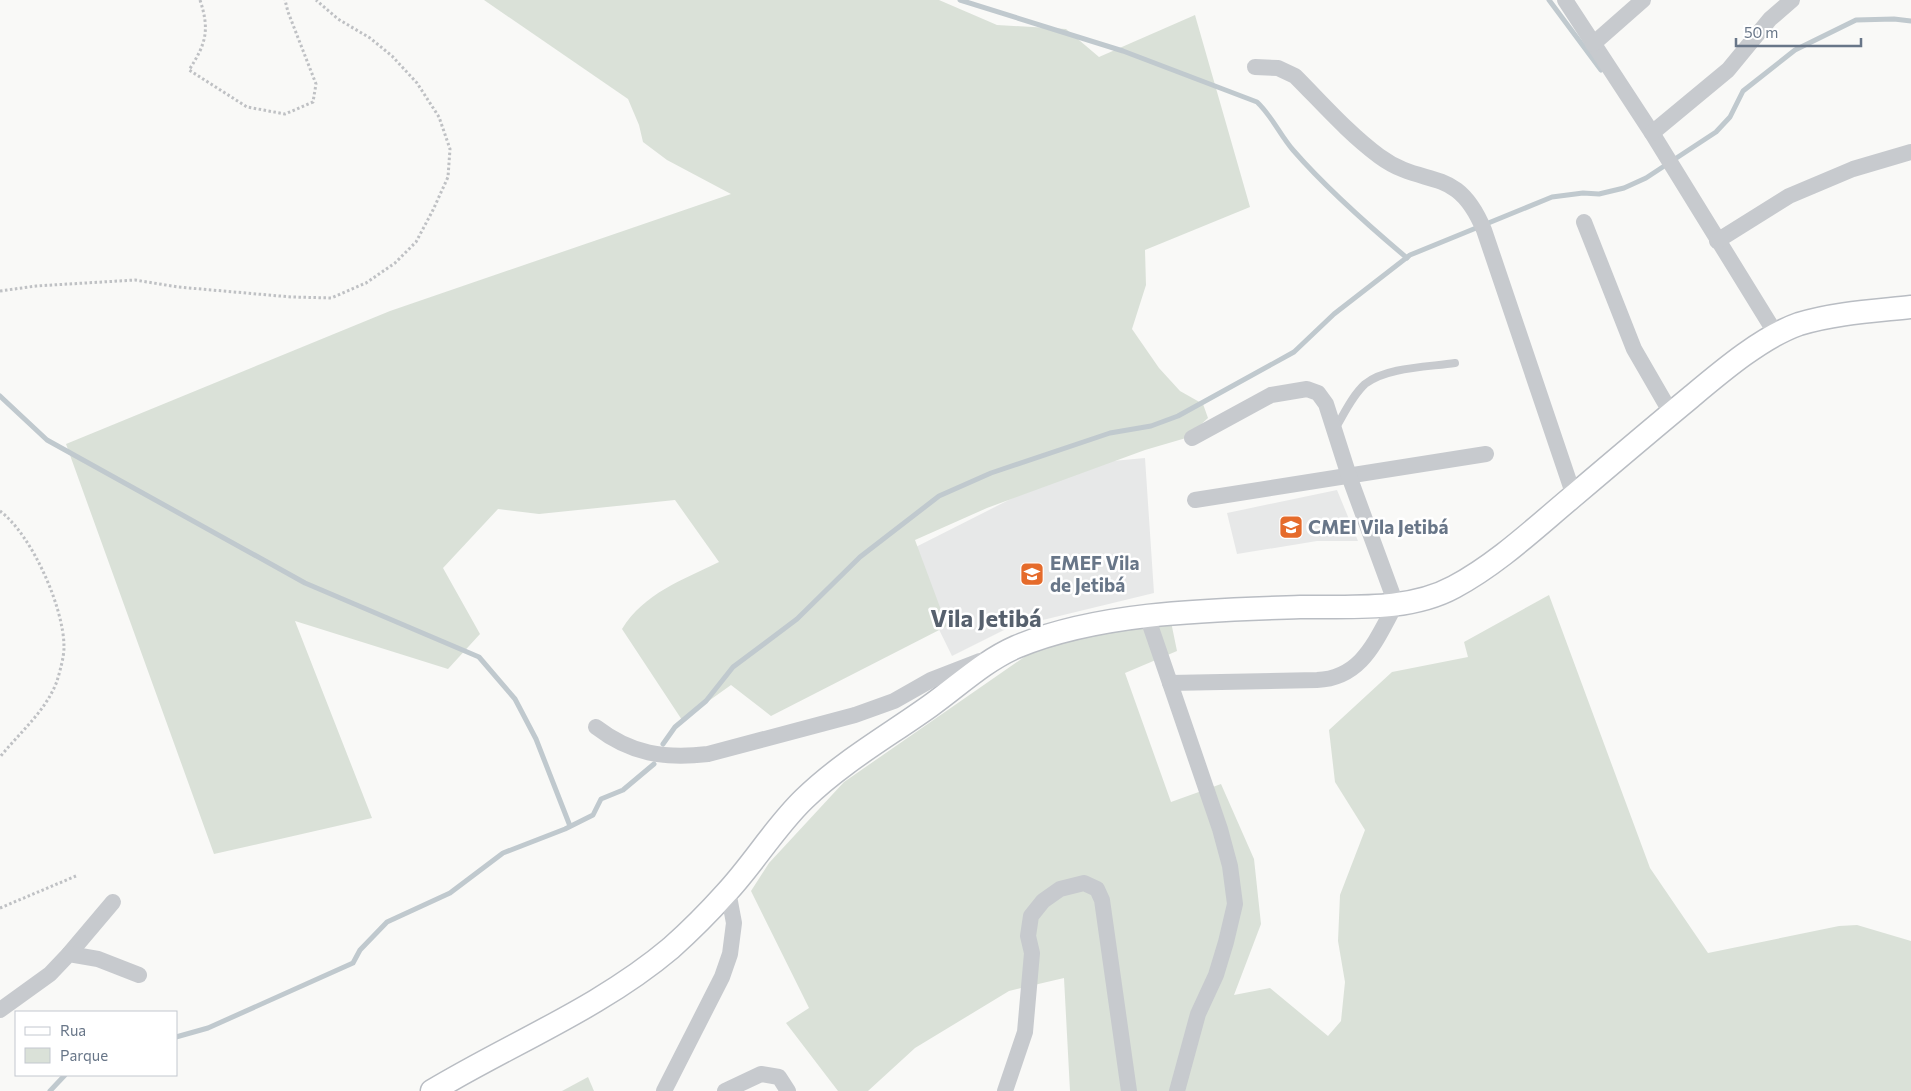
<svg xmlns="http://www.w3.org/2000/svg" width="1911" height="1091" font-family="Commissioner,sans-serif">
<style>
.built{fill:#e7e8e8}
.green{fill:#dae1d8}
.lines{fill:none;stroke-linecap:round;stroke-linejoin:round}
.stream{stroke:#c0c9ce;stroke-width:5}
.secondary-casing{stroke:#b9bdc3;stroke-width:25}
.path{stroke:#bfc1c4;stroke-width:3;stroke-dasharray:2.5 2.5;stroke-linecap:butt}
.lane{stroke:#c7cace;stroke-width:8}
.street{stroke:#c7cace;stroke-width:16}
.secondary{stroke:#fff;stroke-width:22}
.labels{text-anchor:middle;stroke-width:5;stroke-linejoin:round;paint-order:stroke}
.poi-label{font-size:19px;font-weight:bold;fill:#687688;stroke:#fff;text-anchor:start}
.district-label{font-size:24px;font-weight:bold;fill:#56606d;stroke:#fff}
</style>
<rect width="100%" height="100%" fill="#f9f9f7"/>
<g class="built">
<polygon points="1145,458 1154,593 1006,629 952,656 902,554 1080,464"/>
<polygon points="1337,490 1358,541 1317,541 1237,554 1227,513"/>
</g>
<g class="green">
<path d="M484,0H939L997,25L1066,29L1099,57L1195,15L1250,207L1145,250L1146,285L1132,329L1159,368L1180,391L1203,404L1208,418L1186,438L1145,450L987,508L915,540L947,626L771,716L731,685L682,720L622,629C644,593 683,580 719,562L675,500L539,514L498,509L443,568L480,634L448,669L295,621L372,818L214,854L66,444L390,311L731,194L667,160L643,142L639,125L628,99Z"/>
<polygon points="1549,595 1650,868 1708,953 1839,926 1857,925 1911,941 1911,1091 1070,1091 1064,978 1009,991 915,1048 868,1091 838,1091 786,1023 809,1008 751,891 769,863 844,782 1030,653 1069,637 1169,612 1177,651 1125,673 1171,802 1221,784 1254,859 1261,924 1234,995 1270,988 1328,1036 1341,1021 1345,982 1338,941 1340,895 1365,830 1335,782 1329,730 1392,672 1468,657 1464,642"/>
<polygon points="588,1077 594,1091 562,1091"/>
</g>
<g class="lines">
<g class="stream">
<path d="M960,0L1123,51L1257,102C1272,116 1280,135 1293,150C1326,188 1369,226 1407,258"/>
<polyline points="1549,0 1601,70"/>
<polyline points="0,396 47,440 305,583 479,657 515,699 536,739 570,826"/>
<polyline points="663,744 675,727 706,701 733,667 797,619 860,557 939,496 991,473 1110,433 1151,426 1178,416 1294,352 1334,314 1410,255 1552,197 1583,193 1599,194 1624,188 1646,178 1716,132 1730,117 1743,91 1795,50 1856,20 1894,19 1911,21"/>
<polyline points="176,1037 208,1028 353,963 360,950 387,922 450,893 503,853 565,829 593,815 601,799 623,790 654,764"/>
<polyline points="50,1091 65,1075"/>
</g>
<g class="secondary-casing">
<path id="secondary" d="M432,1091C512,1043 600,1008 671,948C690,931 709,912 726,893C754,863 775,827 804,799C842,762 888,736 930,706C958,686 984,661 1016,647C1099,612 1211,610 1300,607C1350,606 1408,612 1454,587C1497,564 1534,529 1571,498C1611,464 1651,430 1691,397C1722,371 1762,337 1799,324C1835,313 1874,311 1911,307"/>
</g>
<g class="path">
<path d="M200,0C210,30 206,44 189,70L247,107L285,114L313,102L316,84L288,12L285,0"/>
<polyline points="0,291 36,286 135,280 178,287 291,297 331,298 366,283 395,263 416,242 433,210 448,177 450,149 439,117 417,83 392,56 370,38 338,19 316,0"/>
<path d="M0,511C32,535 64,608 64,647C64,657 60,671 57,681C46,711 20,732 0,757"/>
<polyline points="0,908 76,876"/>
</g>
<path class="lane" d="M1335,429C1344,414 1352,396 1365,384C1386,367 1429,367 1455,363"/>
<g class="street">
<polyline points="1565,0 1652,133 1776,334"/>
<polyline points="1593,44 1643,0"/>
<path d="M1255,67L1278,68L1295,76C1322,103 1348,133 1379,156C1425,190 1456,163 1484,230L1574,496"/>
<polyline points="1652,133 1728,70 1770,19 1792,0"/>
<polyline points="1584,222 1634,349 1671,413"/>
<polyline points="1717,241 1789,196 1853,169 1911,152"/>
<polyline points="1195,500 1486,454"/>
<path d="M1147,616L1170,683L1317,680C1363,678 1376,639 1396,604L1349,476L1326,404L1318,393L1307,389L1271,395L1192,438"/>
<polyline points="1170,683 1220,829 1230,866 1235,904 1226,942 1216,975 1198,1014 1177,1091"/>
<path d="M596,727C631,754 664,759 708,754L855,715L894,701L931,680L980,661"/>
<polyline points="69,954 113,902"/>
<polyline points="0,1010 50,974 69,954 98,959 139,975"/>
<polyline points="664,1091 722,977 730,954 734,923 728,891"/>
<polyline points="725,1091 761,1074 779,1077 788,1091"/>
<polyline points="1005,1091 1025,1032 1032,953 1028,936 1031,916 1043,901 1060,889 1084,883 1097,889 1102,900 1129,1091"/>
</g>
<use href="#secondary" class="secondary"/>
</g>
<defs>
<g id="school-square" transform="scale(1.25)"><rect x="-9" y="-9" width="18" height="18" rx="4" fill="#e56b2b" stroke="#fff"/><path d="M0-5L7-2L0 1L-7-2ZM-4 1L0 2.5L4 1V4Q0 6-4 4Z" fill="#fff"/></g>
</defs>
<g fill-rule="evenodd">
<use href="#school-square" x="1291" y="527"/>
<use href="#school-square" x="1032" y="574"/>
</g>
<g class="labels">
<g class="poi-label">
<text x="1308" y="534">CMEI Vila Jetibá</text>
<text x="1050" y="570">EMEF Vila<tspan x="1050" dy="22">de Jetibá</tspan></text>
</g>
<g class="district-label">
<text x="986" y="627">Vila Jetibá</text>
</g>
</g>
<rect x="15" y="1011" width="162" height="65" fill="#ffffff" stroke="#c3c8cf"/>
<rect x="25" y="1027" width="25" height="8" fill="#ffffff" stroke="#c3c8cf"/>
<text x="60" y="1036" font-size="15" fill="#687688">Rua</text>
<rect x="25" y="1048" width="25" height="15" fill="#dae1d8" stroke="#c3c8cf"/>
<text x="60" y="1061" font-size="15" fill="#687688">Parque</text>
<path d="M1736 38v8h125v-8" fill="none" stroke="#687688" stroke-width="2.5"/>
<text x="1744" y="38" font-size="15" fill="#687688" stroke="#ffffff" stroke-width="4" paint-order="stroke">50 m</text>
</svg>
